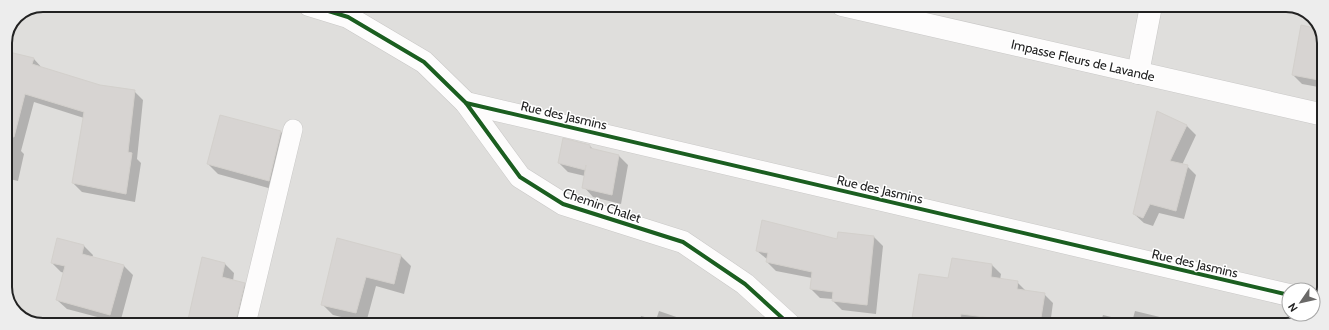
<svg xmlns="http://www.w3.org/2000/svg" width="1329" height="330" font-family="Cabin,sans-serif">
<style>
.residential{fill:#dfdedc}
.shadow{fill:#0003}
.building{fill:#d7d4d2;stroke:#d3d0cc}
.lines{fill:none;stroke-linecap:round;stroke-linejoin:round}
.service-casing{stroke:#c9c8c7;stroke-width:20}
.minor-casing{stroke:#c9c8c7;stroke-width:23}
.service{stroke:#fdfcfc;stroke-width:19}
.minor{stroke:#fdfcfc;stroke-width:22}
.cycleway-casing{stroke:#fff;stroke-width:6}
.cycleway{stroke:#1b5e20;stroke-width:4}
.labels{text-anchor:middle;stroke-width:3;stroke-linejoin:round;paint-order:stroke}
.street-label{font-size:13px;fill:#222;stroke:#fff}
.rim{fill:none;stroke:#222;stroke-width:2}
</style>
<rect width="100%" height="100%" fill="#f0eeeb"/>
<polygon class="residential" points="43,5 1294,6 1315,18 1324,38 1323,295 1313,312 1313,290 1289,290 1289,314 1312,314 1311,316 1287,325 35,324 14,312 5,292 5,42 16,16"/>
<g class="shadow">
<polygon points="1302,26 1320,30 1324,38 1324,88 1302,84 1293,75"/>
<polygon points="5,52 34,59 43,69 100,86 134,91 143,100 137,159 141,163 135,202 82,192 73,183 84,118 34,102 21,151 24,154 18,181 5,178"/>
<polygon points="1158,112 1187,126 1196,135 1182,165 1187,166 1196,175 1184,219 1159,213 1153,226 1144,223 1134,214"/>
<polygon points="281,132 291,143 279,191 218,174 208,164"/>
<polygon points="590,146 595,151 619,156 628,165 621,204 593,197 584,187 585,176 568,172 559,163"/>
<polygon points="839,233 874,237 883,246 876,314 842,310 833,301 833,299 820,298 811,289 812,278 776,271 767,262 768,260 757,251 838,240"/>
<polygon points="58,239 84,246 93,255 92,258 124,266 133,275 120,323 67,309 57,300 65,273 61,272 52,263"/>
<polygon points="338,239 401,256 411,266 404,294 376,286 366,323 333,315 323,305"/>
<polygon points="953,260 992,265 1001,274 1000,280 1017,282 1026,291 1044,294 1053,303 1050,325 912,325 949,279"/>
<polygon points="225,264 234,273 233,281 244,284 254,293 246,324 190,324 189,323"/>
<polygon points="659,311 688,321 692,325 639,325 641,316 656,320"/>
<polygon points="1135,311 1164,318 1172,325 1100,325 1103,315 1132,322"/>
</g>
<g class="building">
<polygon points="1301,25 1319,29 1324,38 1324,81 1292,75"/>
<polygon points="5,51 34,58 32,64 100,85 135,90 128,152 132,153 126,194 72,183 84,112 25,94 14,137 5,136"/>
<polygon points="1157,111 1187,125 1170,161 1188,165 1176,211 1150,204 1143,218 1133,214"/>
<polygon points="220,115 281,131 269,181 207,164"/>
<polygon points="563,138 590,145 590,148 619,155 612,195 582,188 586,165 585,170 558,163"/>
<polygon points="762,220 837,239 838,232 874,236 867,305 832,301 833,292 810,289 812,272 766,262 768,253 756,251"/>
<polygon points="57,238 84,245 82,254 124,265 110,315 56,300 65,266 51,263"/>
<polygon points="337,238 401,255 394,284 366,277 356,313 321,305"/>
<polygon points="202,257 225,263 222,277 245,283 235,324 187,324"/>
<polygon points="952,258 992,264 991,277 1018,281 1017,289 1045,293 1040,324 961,314 960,320 945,317 944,325 911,325 919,274 948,278"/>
</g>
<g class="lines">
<g class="service-casing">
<polyline id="service" points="246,324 293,129"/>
</g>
<g class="minor-casing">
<g id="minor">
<polyline points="309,5 348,17 424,62 466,103 520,177 563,204 683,242 745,284 790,325"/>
<polyline points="842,5 1324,115"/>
<polyline points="1138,73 1151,6"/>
<polyline points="466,103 1289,295"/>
<polyline points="1313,301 1319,302"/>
</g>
</g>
<use href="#service" class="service"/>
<use href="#minor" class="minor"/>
<g class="cycleway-casing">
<g id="cycleway">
<polyline points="309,5 348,17 424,62 466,103 520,177 563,204 683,242 745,284 790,325"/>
<polyline points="466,103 1289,295"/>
</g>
</g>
<use href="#cycleway" class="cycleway"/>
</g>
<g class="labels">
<g class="street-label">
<text transform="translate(1083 60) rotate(13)" y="5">Impasse Fleurs de Lavande</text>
<text transform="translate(564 115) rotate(13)" y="5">Rue des Jasmins</text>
<text transform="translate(880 189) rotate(13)" y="5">Rue des Jasmins</text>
<text transform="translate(602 205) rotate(19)" y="5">Chemin Chalet</text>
<text transform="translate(1195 263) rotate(13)" y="5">Rue des Jasmins</text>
</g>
</g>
<path d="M0 0H1329V330H0ZM43 12H1286A31 31 0 0 1 1317 43V287A31 31 0 0 1 1286 318H43A31 31 0 0 1 12 287V43A31 31 0 0 1 43 12Z" fill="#ededed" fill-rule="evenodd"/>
<path class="rim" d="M43 12H1286A31 31 0 0 1 1317 43V287A31 31 0 0 1 1286 318H43A31 31 0 0 1 12 287V43A31 31 0 0 1 43 12Z"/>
<g transform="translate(1301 302) rotate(236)"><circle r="19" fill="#ffffff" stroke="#a7a7a7"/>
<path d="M0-3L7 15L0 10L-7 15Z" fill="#6a6968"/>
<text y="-6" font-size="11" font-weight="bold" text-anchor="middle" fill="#222222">N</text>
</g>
</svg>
